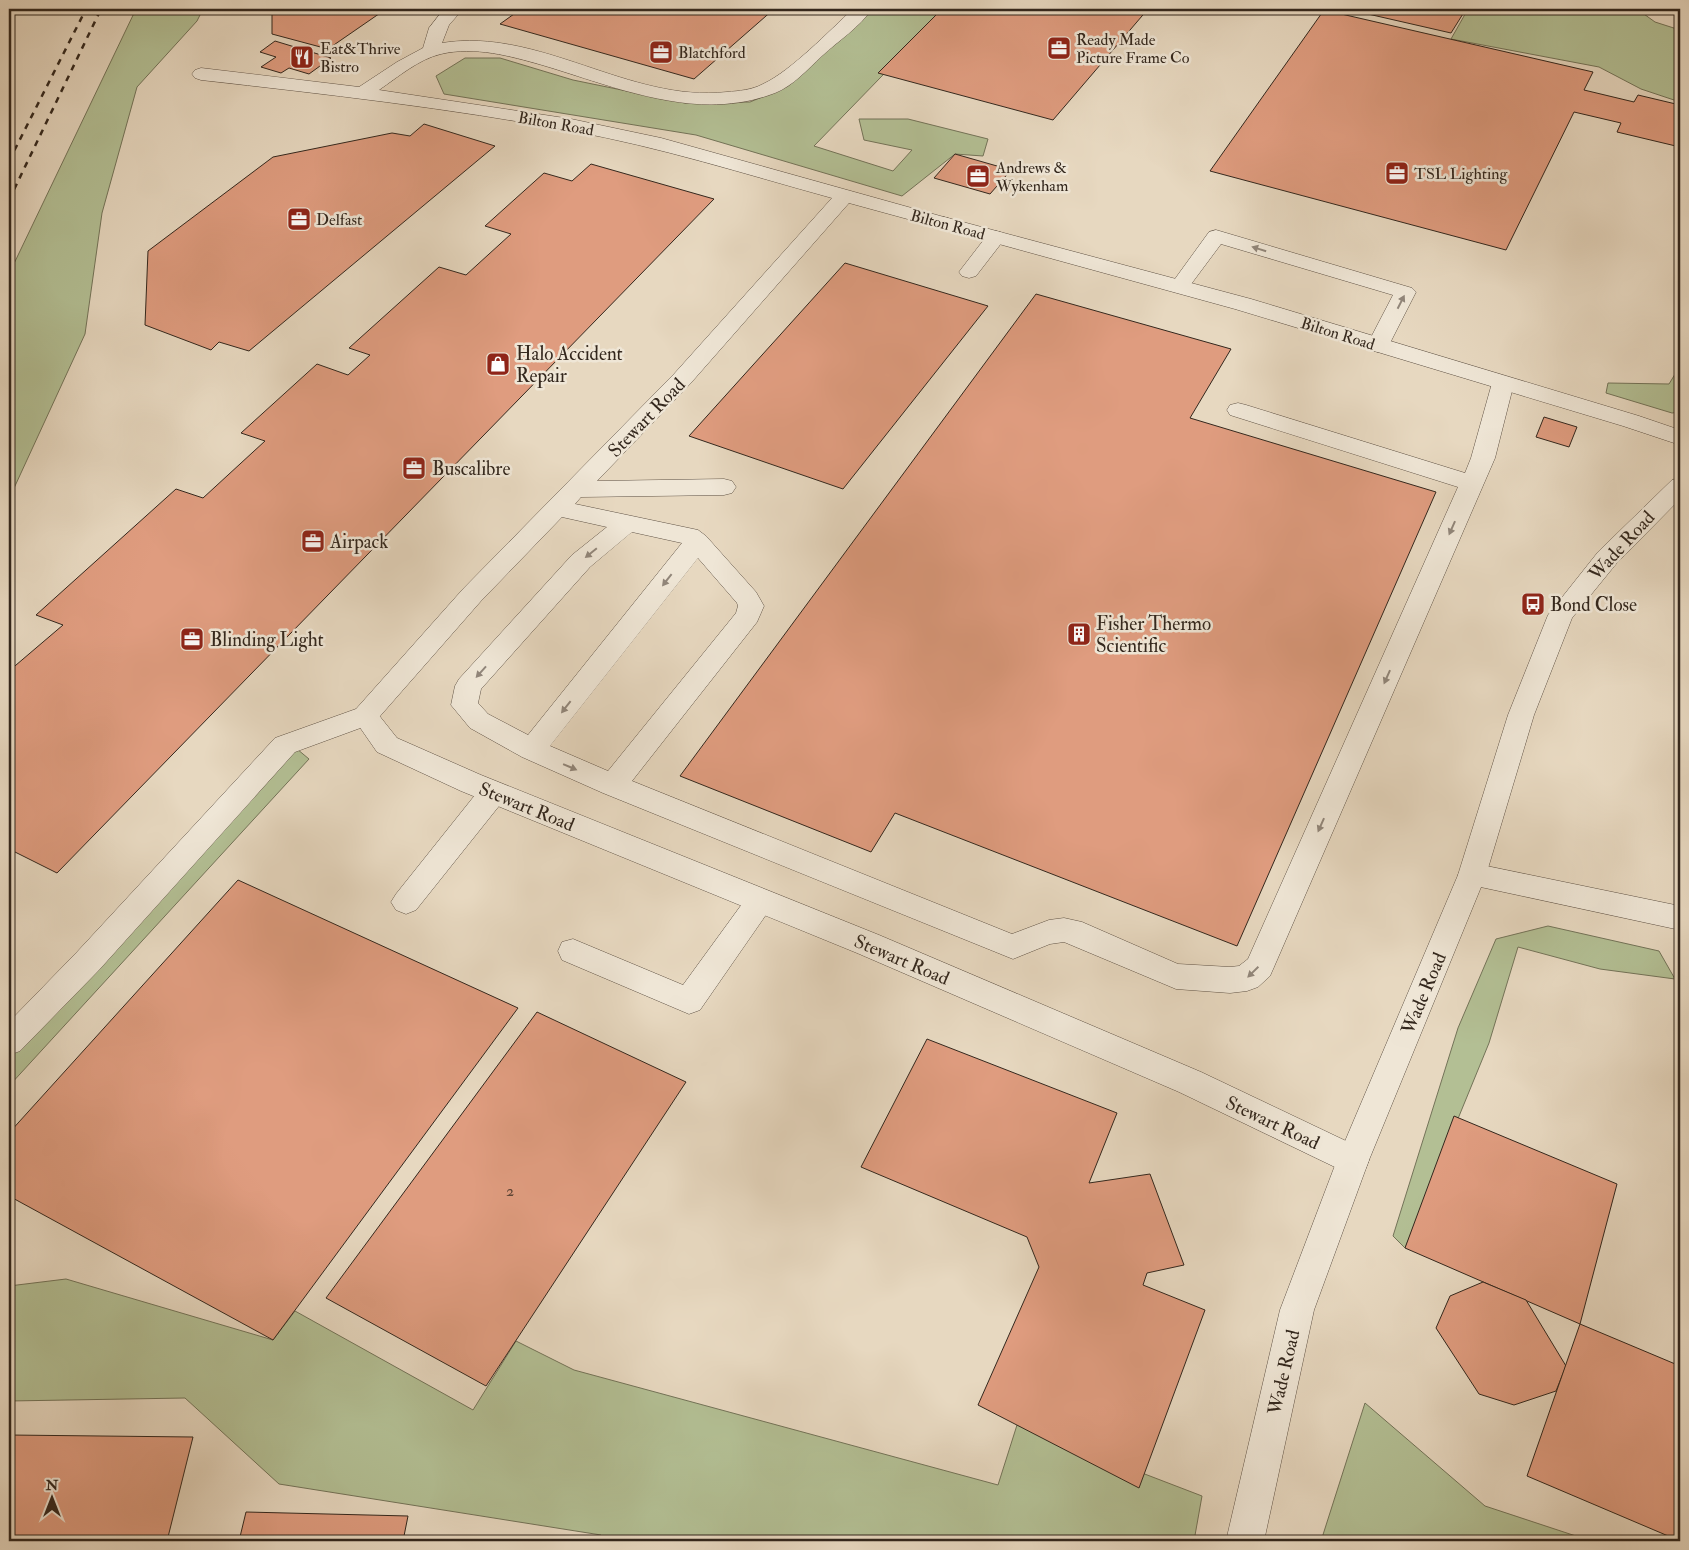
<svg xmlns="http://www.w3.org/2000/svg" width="1689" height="1550" font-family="'IM FELL Double Pica',serif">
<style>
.green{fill:#b3bf94;stroke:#737358}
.building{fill:#df9c7f;stroke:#33271d}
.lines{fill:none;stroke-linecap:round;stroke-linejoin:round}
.service-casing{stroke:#605346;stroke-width:1}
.minor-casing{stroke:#605346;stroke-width:1}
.tertiary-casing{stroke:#605346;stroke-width:1}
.service{fill:#efe6d6;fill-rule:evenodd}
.minor{fill:#efe6d6;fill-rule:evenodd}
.tertiary{fill:#efe6d6;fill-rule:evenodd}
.rail{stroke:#33271d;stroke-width:2.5;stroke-dasharray:6 6;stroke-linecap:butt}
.oneway{fill:#91867a}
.labels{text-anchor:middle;stroke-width:5;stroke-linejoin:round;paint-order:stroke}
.far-poi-label{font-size:16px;fill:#33271d;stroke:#efe6d6;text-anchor:start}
.far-street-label{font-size:16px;fill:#33271d;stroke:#efe6d6}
.number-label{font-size:16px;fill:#5e4436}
.poi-label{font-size:19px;fill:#33271d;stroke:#efe6d6;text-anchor:start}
.street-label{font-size:19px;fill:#33271d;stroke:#efe6d6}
</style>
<rect width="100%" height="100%" fill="#e7d8c0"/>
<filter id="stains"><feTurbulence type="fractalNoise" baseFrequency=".004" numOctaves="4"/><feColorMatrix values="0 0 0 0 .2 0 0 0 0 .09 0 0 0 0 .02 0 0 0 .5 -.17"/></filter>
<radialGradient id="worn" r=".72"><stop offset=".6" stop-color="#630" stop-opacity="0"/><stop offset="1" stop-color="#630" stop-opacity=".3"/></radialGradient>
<g class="green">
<polygon points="136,9 203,9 197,21 137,87 102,213 85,334 9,499 9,274"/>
<polygon points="873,9 947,9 814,146 893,171 912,150 864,140 859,119 908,119 988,139 983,156 955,154 902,196 696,135 444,94 436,76 465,58 500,58 573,80 685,103 750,102 788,86"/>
<polygon points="1468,9 1637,9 1655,22 1680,30 1680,102 1641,89 1599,67 1451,39"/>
<polygon points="1680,366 1680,412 1672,413 1606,393 1608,383 1669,384"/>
<polygon points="297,749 309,759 9,1086 9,1040"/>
<polygon points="1548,926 1659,951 1675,979 1600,969 1518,947 1489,1043 1405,1248 1393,1236 1458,1028 1496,939"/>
<polygon points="66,1279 273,1340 295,1311 473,1410 516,1341 574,1370 998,1485 1017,1425 1202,1496 1194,1541 601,1541 601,1535 279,1484 185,1398 9,1401 9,1286"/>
<polygon points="1365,1403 1485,1506 1591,1541 1321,1541"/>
</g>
<g class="building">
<polygon points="272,9 386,9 328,49 272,34"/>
<polygon points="521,9 774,9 694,79 500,24"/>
<polygon points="942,9 1148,9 1053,120 878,73"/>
<polygon points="1372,9 1466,9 1451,33 1368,14"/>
<polygon points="1324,10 1593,72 1584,90 1634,102 1638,95 1680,105 1680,147 1617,132 1621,123 1574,112 1506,250 1210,171"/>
<polygon points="275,41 331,58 309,74 289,68 281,73 261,67 276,57 260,52"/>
<polygon points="424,124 495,146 249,351 219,342 211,350 145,325 148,251 273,157 392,133 410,136"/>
<polygon points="955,154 1011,170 990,194 934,178"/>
<polygon points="591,164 714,199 57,873 9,849 9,671 63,625 36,615 176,489 203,498 265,441 241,433 317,364 348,375 370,355 349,348 439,267 466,275 511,234 485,226 544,173 572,181"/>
<polygon points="845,263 988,306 843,489 689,436"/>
<polygon points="1036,294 1231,349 1190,418 1436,492 1237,946 895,813 871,852 680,776"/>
<polygon points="1544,417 1577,427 1569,447 1536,437"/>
<polygon points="238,880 518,1008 273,1340 9,1196 9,1133"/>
<polygon points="537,1012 686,1082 486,1386 326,1298"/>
<polygon points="927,1039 1117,1113 1089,1183 1150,1174 1184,1265 1147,1273 1143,1285 1205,1310 1139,1488 978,1405 1039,1267 1027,1237 861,1167"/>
<polygon points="1454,1116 1617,1184 1580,1324 1405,1248"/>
<polygon points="1483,1282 1526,1300 1566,1366 1556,1391 1514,1405 1479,1394 1436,1328 1450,1296"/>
<polygon points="1580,1324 1680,1366 1680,1541 1527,1476"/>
<polygon points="9,1435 193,1437 167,1541 9,1541"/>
<polygon points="246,1512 408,1516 403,1541 239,1541"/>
</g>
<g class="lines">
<g class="service-casing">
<g id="service">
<path d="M444,9H463L449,25L442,43C540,27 629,103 727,92C739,91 752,90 763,84C791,71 829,31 853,9H872C860,27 838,41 822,56C808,69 793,86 775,93C698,123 616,87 542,65C510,56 475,46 441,54C419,59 398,77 379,90L571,119L661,138L951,219L954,223L951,227L944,229L849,203L690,384L597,481L724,479L732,481L736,487L732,493L724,495L581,497L575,504L698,530L706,536L756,592L764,606L757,622L632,781L1012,934L1049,920L1064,918L1082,922L1178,964L1230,967L1239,966L1248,959L1458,487L1230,415L1227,410L1230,405L1238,403L1246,405L1465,473L1471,458L1492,383L1495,378L1503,376L1511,378L1514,383L1495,458L1274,967L1270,976L1258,987L1247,991L1230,993L1176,989L1064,942L1050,944L1013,959L603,793L522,757L470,728L451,705L455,686L459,679L572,555L607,527L562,517L481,601L374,723L295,752L99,970L20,1051L9,1055V1022L77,952L275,738L356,709L463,589L674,374L832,198C745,174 660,147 572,131C449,108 325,94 201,80L195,78L192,74L195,70L201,68L359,87L397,62L423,48L429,28ZM632,532L682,543L528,735L488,714L478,703L481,689L590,567ZM698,558L737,603L738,606L736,613L608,771L550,746Z"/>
<polygon points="1216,230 1412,288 1416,292 1389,345 1386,350 1378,352 1370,350 1367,345 1393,295 1221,244 1186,291 1179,293 1172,291 1168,287 1172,283 1209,232"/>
<polygon points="996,231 1003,233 1006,237 1003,241 976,276 969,278 962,276 959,272 962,268 989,233"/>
<polygon points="493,782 503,785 507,793 503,801 416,910 406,914 396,910 391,902 396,894 483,785"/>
<polygon points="760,889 770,893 775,901 770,909 700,1010 689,1014 562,960 558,951 562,942 573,939 683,985 750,893"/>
</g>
</g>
<g class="minor-casing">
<g id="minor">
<polygon points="944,217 1251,299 1639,416 1680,430 1680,445 1623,426 1235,309 937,227 934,223 937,219"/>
<polygon points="365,706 374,709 397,738 481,775 879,935 1201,1072 1365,1150 1369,1160 1365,1170 1353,1175 1341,1170 1179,1092 857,953 461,791 377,752 352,716 356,709"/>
<polygon points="1472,863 1680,906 1680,930 1462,883 1458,875 1462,867"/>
</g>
</g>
<g class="tertiary-casing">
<polygon id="tertiary" points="1680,478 1680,499 1616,564 1572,618 1534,715 1486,875 1369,1160 1314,1310 1264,1541 1226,1541 1280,1310 1337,1160 1458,875 1508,715 1548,615 1598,552 1672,480"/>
</g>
<use href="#service" class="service"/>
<use href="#minor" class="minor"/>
<use href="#tertiary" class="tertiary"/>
<g class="rail">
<polyline points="9,161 86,9"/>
<polyline points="9,200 101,9"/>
</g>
</g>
<defs><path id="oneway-solid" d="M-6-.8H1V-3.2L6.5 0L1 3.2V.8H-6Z" transform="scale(1.25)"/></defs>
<g class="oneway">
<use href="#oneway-solid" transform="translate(1259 249) rotate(-163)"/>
<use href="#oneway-solid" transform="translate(1401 302) rotate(-63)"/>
<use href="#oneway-solid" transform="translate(1452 528) rotate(114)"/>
<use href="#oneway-solid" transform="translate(591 553) rotate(141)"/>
<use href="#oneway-solid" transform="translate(667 580) rotate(128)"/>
<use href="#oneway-solid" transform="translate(481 672) rotate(132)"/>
<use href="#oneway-solid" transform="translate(1387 677) rotate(114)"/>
<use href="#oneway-solid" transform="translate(566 707) rotate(128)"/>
<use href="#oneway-solid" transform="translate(570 767) rotate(23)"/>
<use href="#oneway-solid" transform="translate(1321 825) rotate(114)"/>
<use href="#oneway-solid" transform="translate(1253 972) rotate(136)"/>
</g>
<defs>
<g id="office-square" transform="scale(1.25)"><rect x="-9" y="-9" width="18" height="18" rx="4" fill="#8f2418" stroke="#efe6d6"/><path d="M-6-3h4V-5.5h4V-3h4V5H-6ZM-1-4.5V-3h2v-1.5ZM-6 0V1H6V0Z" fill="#fff"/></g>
<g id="restaurant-square" transform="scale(1.25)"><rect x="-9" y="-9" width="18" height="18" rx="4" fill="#8f2418" stroke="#efe6d6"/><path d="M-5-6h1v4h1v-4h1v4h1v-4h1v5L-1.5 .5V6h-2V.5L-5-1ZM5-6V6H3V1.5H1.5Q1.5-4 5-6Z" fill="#fff"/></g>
<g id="shop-square" transform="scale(1.25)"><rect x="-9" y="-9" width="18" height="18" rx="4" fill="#8f2418" stroke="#efe6d6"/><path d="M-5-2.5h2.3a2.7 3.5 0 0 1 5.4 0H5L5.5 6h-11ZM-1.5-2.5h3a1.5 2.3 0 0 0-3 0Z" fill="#fff"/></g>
<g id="bus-square" transform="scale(1.25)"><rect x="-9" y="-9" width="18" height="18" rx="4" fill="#8f2418" stroke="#efe6d6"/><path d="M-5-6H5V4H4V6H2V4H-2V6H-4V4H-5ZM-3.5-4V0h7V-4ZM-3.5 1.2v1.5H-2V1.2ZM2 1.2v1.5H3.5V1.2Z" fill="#fff"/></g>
<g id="building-square" transform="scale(1.25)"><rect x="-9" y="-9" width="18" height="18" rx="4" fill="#8f2418" stroke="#efe6d6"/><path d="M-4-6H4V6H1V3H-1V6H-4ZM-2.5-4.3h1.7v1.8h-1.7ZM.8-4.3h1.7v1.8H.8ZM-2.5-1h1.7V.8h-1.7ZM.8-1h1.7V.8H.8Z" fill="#fff"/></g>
</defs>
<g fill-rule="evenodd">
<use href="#office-square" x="1059" y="48"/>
<use href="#office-square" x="661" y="52"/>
<use href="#restaurant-square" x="302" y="57"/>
<use href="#office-square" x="1397" y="173"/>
<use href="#office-square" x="978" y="176"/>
<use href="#office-square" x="299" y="219"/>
<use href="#shop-square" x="498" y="364"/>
<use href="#office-square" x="414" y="468"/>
<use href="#office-square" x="313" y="541"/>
<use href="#bus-square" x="1533" y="604"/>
<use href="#building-square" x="1079" y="634"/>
<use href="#office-square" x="192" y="639"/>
</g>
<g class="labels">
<g class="far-poi-label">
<text x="1076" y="45">Ready Made<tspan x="1076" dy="18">Picture Frame Co</tspan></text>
<text x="320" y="54">Eat&amp;Thrive<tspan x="320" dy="18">Bistro</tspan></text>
<text x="678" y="58">Blatchford</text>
<text x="996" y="173">Andrews &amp;<tspan x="996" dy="18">Wykenham</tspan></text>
<text x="1414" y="179">TSL Lighting</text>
<text x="316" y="225">Delfast</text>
</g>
<g class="far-street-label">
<text transform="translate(556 123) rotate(10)" y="6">Bilton Road</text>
<text transform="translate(948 224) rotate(15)" y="6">Bilton Road</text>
<text transform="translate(1338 333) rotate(17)" y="6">Bilton Road</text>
</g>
<g class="number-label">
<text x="510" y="1196">2</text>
</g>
<g class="poi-label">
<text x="516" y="360">Halo Accident<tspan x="516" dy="22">Repair</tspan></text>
<text x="432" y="475">Buscalibre</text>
<text x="330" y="548">Airpack</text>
<text x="1550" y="611">Bond Close</text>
<text x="1096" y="630">Fisher Thermo<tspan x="1096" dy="22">Scientific</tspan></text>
<text x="210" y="646">Blinding Light</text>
</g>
<g class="street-label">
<text transform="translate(646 417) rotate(-46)" y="7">Stewart Road</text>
<text transform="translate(1621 545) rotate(-47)" y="7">Wade Road</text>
<text transform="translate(527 806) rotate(22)" y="7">Stewart Road</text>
<text transform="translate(902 959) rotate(23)" y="7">Stewart Road</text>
<text transform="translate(1423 993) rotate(-67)" y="7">Wade Road</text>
<text transform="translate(1273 1122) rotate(25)" y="7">Stewart Road</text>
<text transform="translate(1283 1372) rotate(-77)" y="7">Wade Road</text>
</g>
</g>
<rect width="1689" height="1550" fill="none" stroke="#e7d8c0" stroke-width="30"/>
<rect x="10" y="10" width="1669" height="1530" fill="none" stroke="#33271d" stroke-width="2.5"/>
<rect x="15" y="15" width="1659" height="1520" fill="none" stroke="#33271d"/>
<g transform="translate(52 1498)" stroke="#efe6d6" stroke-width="4" paint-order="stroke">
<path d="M0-4L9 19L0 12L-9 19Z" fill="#33271d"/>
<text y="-8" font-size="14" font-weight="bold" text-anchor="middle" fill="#33271d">N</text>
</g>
<rect width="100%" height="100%" filter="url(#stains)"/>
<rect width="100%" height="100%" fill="url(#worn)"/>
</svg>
